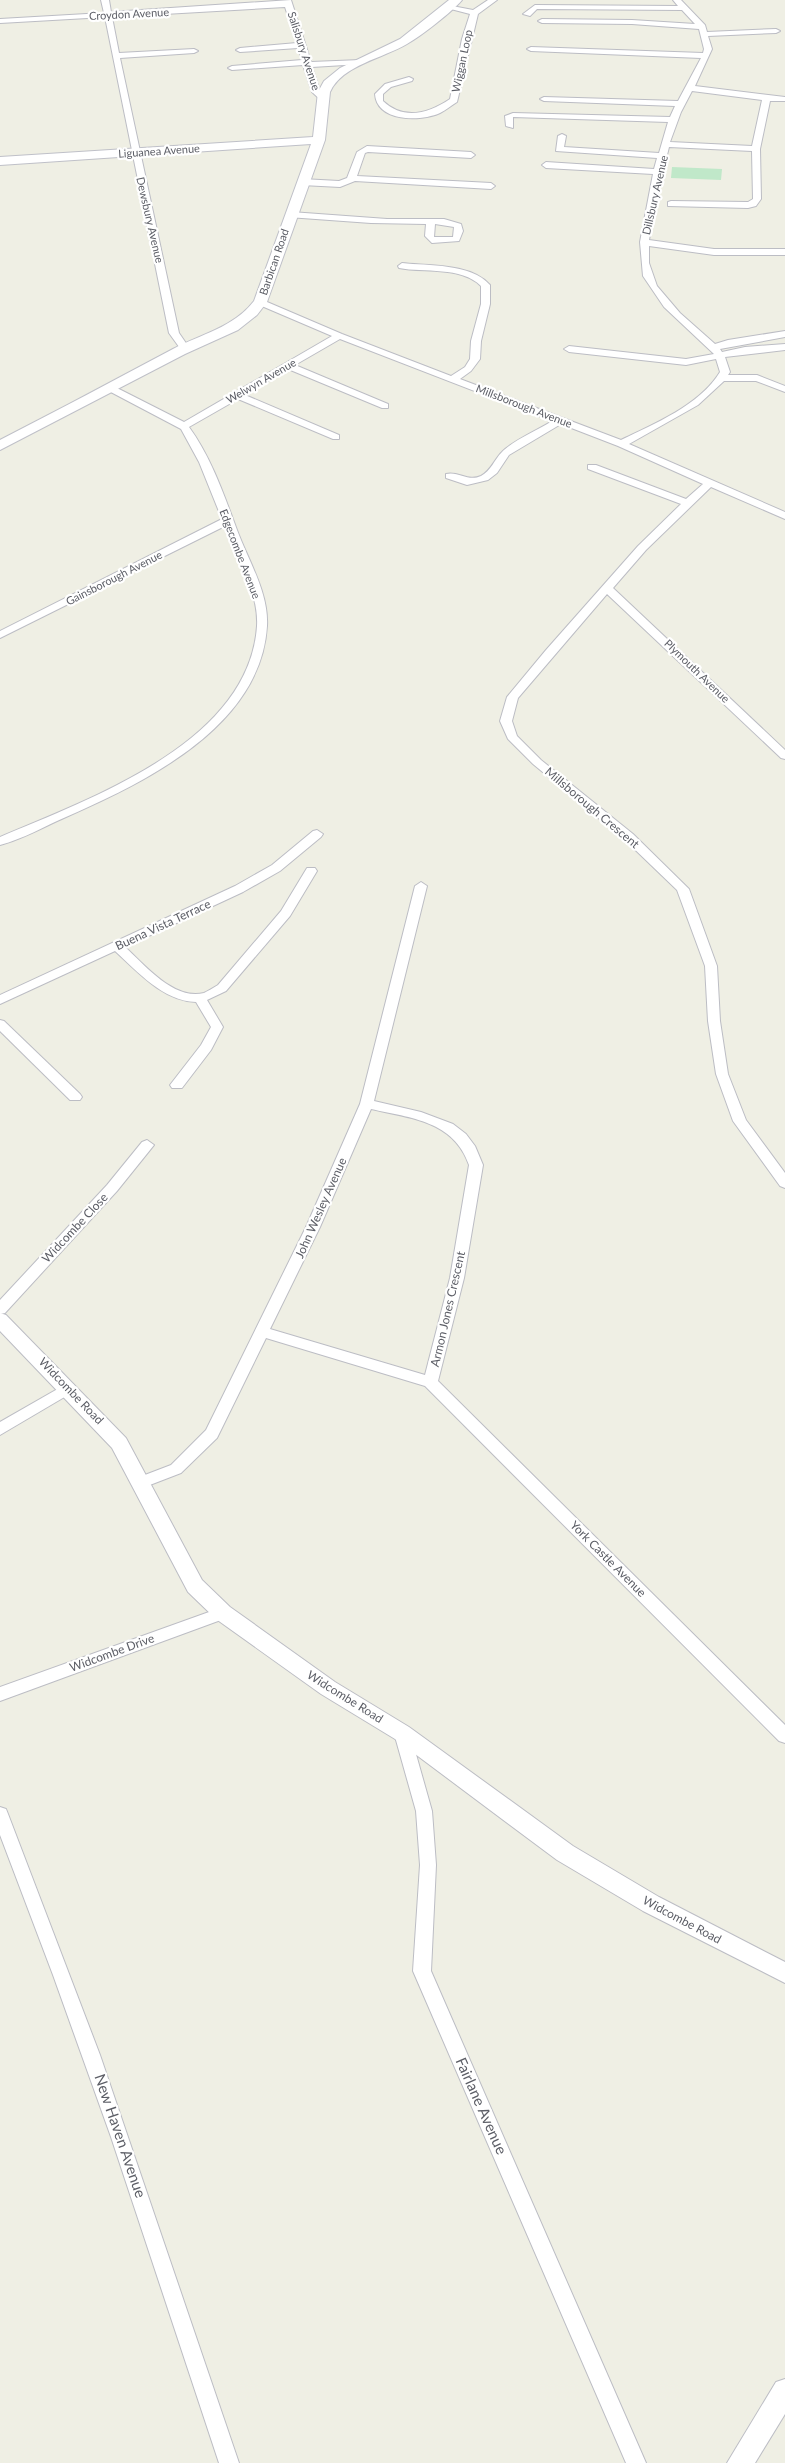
<svg xmlns="http://www.w3.org/2000/svg" width="785" height="2463" font-family="Lato,sans-serif">
<style>
.green{fill:#c0e8c9}
.lines{fill:none;stroke-linecap:round;stroke-linejoin:round}
.minor-casing{stroke:#bcbdc4;stroke-width:2}
.tertiary-casing{stroke:#bcbdc4;stroke-width:2}
.secondary-casing{stroke:#bfc0c8;stroke-width:2}
.minor{fill:#fff;fill-rule:evenodd}
.tertiary{fill:#fff;fill-rule:evenodd}
.secondary{fill:#fff;fill-rule:evenodd}
.labels{text-anchor:middle;stroke-width:4.5;stroke-linejoin:round;paint-order:stroke}
.far-street-label{font-size:11px;fill:#5c5e66;stroke:#fff}
.street-label{font-size:12px;fill:#5c5e66;stroke:#fff}
.near-street-label{font-size:15px;fill:#5c5e66;stroke:#fff}
</style>
<rect width="100%" height="100%" fill="#efefe4"/>
<polygon class="green" points="672,167 722,169 721,180 671,178"/>
<g class="lines">
<g class="minor-casing">
<g id="minor">
<polygon points="101,0 109,0 111,12 291,0 311,62 361,60 365,62 361,64 312,67 320,91 328,101 324,103 312,92 303,65 232,70 228,68 232,66 302,60 298,48 240,52 236,50 240,48 297,43 285,7 112,17 119,53 194,49 198,51 194,53 120,58 179,333 190,349 185,352 182,351 169,333 105,17 0,23 0,19 104,13"/>
<path d="M488,0H497L478,14L457,102C452,105 446,110 440,113C420,122 377,122 375,94L385,84L409,77L413,79L412,81L391,87L383,94V101C404,121 429,113 450,99L462,39L470,14L443,7L447,5L473,10Z"/>
<path d="M673,0H681L705,25L707,32L776,29L780,31L776,33L708,36L712,49L695,86L785,97V101H770L760,149L761,199L756,206L748,208L668,206V202L671,201L748,202L753,199L752,151L669,147L656,200L649,240L714,249H785V255H714L649,246V263L657,286L680,313L715,344L728,340L785,331V337L720,349L722,352L745,347L785,344V350L725,357L730,372L728,375H757L785,386V392L756,381H724L698,405L629,444L785,512V519L711,487L646,550L613,588L785,750V759L781,758L607,594L518,698L512,721L517,736L541,760L633,834L689,889L717,966L720,1021L728,1074L746,1120L785,1173V1188L780,1186L733,1121L716,1074L708,1021L705,966L677,890L625,840L533,764L508,739L500,721L507,697L546,650L638,546L681,504L588,469V465H596L686,499L703,484L618,446L561,424L509,455L497,473L488,480L467,485L446,478V474C459,471 468,482 481,476C491,471 494,460 502,452C512,441 538,430 552,421L340,339L295,365L388,404V408H382L288,369L245,395L339,435V439H333L238,399L189,427C211,457 224,495 237,530C248,560 269,593 267,626C261,726 146,782 66,817C45,826 23,839 0,845V837C91,798 249,743 257,626C259,592 236,557 225,526L0,638V631L222,519L199,462L181,429L107,390V386H113L184,422L332,336L257,304V300L260,299L342,334L451,376L465,367L470,359L471,341L481,304V286C461,266 424,273 399,268L398,266L402,263C428,266 471,263 490,285V304L481,341L480,359L471,371L460,379L621,440C654,424 700,405 720,372L716,359L686,365L569,352L564,349L569,346L686,359L714,354L664,307L643,276L640,242L653,174L546,168L542,165L546,162L654,169L657,158L556,151L558,136L562,134L566,136L564,147L659,153L668,122L513,117V128L506,126L505,116L513,113L670,117L675,106L544,101L540,99L544,97L678,101L701,58L531,51L527,49L531,47L703,53L704,49L699,29L632,24L542,23L538,21L542,19L632,20L695,24L682,10L537,9L530,16L523,14L535,5L678,6ZM692,91L762,100L752,146L670,142L681,112Z"/>
<polygon points="367,146 471,152 475,155 471,158 368,152 365,153 357,176 491,183 495,186 491,189 355,181 340,187 302,185 298,182 302,179 339,181 347,178 357,152"/>
<path d="M291,212L387,219H444L461,224L463,231L459,241L432,243L425,236L426,224L371,223L288,217L287,215ZM435,224L454,227L453,237H434Z"/>
<path d="M317,830L323,834L321,837L280,871L243,892L125,947C144,964 174,1001 204,993C208,991 213,988 218,985L281,911L307,868H315L317,871L290,916L226,991L207,1000L223,1027L211,1050L182,1088H172L170,1085L201,1045L211,1027L196,1002C163,1001 138,972 115,951L0,1004V995L235,886L272,865L313,831Z"/>
<path d="M421,882L427,886L374,1101L421,1112L453,1124L466,1134L475,1146L483,1165L464,1278L438,1381L785,1725V1743L779,1741L425,1386L266,1338L217,1438L181,1473L142,1488L137,1486L134,1482L137,1478L171,1465L206,1430L306,1227L360,1104L415,886ZM371,1109C411,1118 454,1121 469,1165L450,1278L425,1375L270,1329L320,1227Z"/>
<polygon points="0,1020 4,1021 80,1094 82,1097 80,1100 70,1100 0,1031"/>
<polygon points="147,1140 154,1145 117,1191 5,1313 0,1314 0,1300 107,1185 142,1142"/>
<polygon points="68,1383 73,1384 75,1388 73,1392 0,1435 0,1422"/>
<polygon points="223,1607 229,1609 231,1613 229,1617 0,1701 0,1687"/>
<polygon points="402,1726 408,1728 410,1733 432,1811 436,1865 431,1971 646,2463 626,2463 413,1971 420,1865 416,1811 394,1733 396,1728"/>
<polygon points="0,1807 6,1809 8,1814 100,2055 239,2463 219,2463 111,2137 53,1975 0,1835"/>
</g>
</g>
<g class="tertiary-casing">
<g id="tertiary">
<polygon points="0,1313 6,1315 126,1438 202,1580 230,1607 335,1682 409,1727 573,1846 659,1897 785,1962 785,1983 643,1911 557,1860 395,1739 321,1694 216,1619 188,1592 112,1448 0,1331"/>
<polygon points="785,2379 785,2414 755,2463 727,2463 776,2382"/>
</g>
</g>
<g class="secondary-casing">
<path id="secondary" d="M449,0H462C452,12 421,36 407,44C384,58 342,65 330,92L325,140L267,302L257,315L238,330L185,354L0,450V440C58,410 115,380 173,349C201,334 233,328 254,301L311,144L0,165V157L313,137L318,92L324,81L340,68L400,39Z"/>
</g>
<use href="#minor" class="minor"/>
<use href="#tertiary" class="tertiary"/>
<use href="#secondary" class="secondary"/>
</g>
<g class="labels">
<g class="far-street-label">
<text transform="translate(129 14) rotate(-3)" y="4">Croydon Avenue</text>
<text transform="translate(304 51) rotate(72)" y="4">Salisbury Avenue</text>
<text transform="translate(462 61) rotate(-78)" y="4">Wiggan Loop</text>
<text transform="translate(159 151) rotate(-4)" y="4">Liguanea Avenue</text>
<text transform="translate(655 195) rotate(-77)" y="4">Dillsbury Avenue</text>
<text transform="translate(150 220) rotate(77)" y="4">Dewsbury Avenue</text>
<text transform="translate(274 262) rotate(-71)" y="4">Barbican Road</text>
<text transform="translate(261 381) rotate(-30)" y="4">Welwyn Avenue</text>
<text transform="translate(524 406) rotate(21)" y="4">Millsborough Avenue</text>
<text transform="translate(240 554) rotate(69)" y="4">Edgecombe Avenue</text>
<text transform="translate(114 578) rotate(-27)" y="4">Gainsborough Avenue</text>
<text transform="translate(697 671) rotate(44)" y="4">Plymouth Avenue</text>
</g>
<g class="street-label">
<text transform="translate(592 808) rotate(40)" y="4">Millsborough Crescent</text>
<text transform="translate(163 925) rotate(-25)" y="4">Buena Vista Terrace</text>
<text transform="translate(321 1208) rotate(-66)" y="4">John Wesley Avenue</text>
<text transform="translate(75 1228) rotate(-47)" y="4">Widcombe Close</text>
<text transform="translate(448 1309) rotate(-77)" y="4">Armon Jones Crescent</text>
<text transform="translate(71 1391) rotate(46)" y="4">Widcombe Road</text>
<text transform="translate(608 1559) rotate(45)" y="4">York Castle Avenue</text>
<text transform="translate(112 1653) rotate(-20)" y="4">Widcombe Drive</text>
<text transform="translate(345 1697) rotate(32)" y="4">Widcombe Road</text>
<text transform="translate(682 1920) rotate(28)" y="4">Widcombe Road</text>
</g>
<g class="near-street-label">
<text transform="translate(481 2106) rotate(66)" y="5">Fairlane Avenue</text>
<text transform="translate(120 2136) rotate(71)" y="5">New Haven Avenue</text>
</g>
</g>
</svg>
